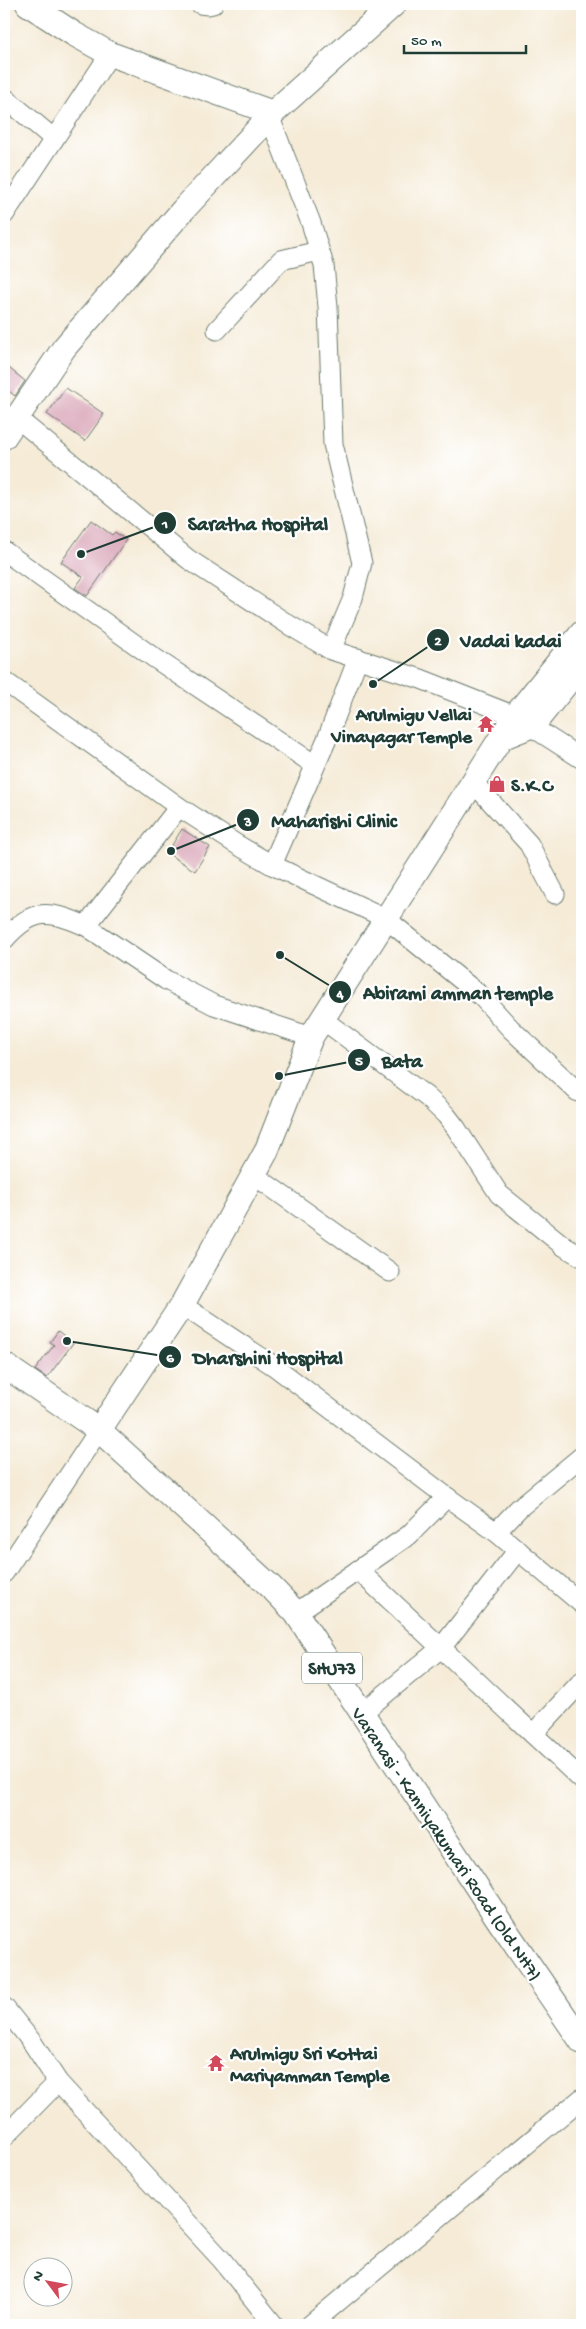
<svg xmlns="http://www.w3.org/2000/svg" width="586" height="2329" font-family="'Gochi Hand',sans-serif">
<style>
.building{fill:#dbaabc}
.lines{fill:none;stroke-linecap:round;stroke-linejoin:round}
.minor-casing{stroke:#6a7a6d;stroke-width:21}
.major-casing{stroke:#6a7a6d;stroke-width:26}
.minor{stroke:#fff;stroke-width:19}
.major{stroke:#fff;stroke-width:24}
.labels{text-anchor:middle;stroke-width:4.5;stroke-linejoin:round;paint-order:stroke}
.shield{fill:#fff;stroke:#627771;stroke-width:1}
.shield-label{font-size:18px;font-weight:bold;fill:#1f3d34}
.poi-label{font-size:19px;font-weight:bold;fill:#1f3d34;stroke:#fff;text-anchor:start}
.street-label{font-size:19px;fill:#1f3d34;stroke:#fff}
.leader{fill:none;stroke:#1f3d34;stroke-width:2}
.callout-dot{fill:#1f3d34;stroke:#fff;stroke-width:2}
.mark-label{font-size:15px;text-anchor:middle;font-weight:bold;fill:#fff}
.callout-label{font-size:20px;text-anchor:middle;font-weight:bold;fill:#1f3d34;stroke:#fff;stroke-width:4.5;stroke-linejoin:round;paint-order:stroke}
</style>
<rect width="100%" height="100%" fill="#fff"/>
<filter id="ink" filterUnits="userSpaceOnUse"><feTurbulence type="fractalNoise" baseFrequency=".02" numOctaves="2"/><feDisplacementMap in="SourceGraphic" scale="10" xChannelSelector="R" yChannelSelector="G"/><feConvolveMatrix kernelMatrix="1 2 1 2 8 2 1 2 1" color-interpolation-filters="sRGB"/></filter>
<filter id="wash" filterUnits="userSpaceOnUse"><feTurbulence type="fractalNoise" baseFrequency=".0096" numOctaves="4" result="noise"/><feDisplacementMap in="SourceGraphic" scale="20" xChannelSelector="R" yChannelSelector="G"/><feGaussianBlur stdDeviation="1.12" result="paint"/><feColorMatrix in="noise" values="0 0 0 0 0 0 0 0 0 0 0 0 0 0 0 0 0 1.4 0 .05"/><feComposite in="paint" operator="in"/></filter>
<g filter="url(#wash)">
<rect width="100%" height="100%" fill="#f5ebd7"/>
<g id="blocks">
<g class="building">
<polygon points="4,364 25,381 15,396 4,387"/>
<polygon points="66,388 104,414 85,441 47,414"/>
<polygon points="91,520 112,535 115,532 126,540 87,596 75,588 83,577 61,562"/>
<polygon points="182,829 210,847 195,871 167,853"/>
<polygon points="58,1331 73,1343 47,1378 35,1370 54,1345 50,1342"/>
</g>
</g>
</g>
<g filter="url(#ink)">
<use href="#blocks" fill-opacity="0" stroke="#6a7a6d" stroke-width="1"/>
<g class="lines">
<g class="minor-casing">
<g id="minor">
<polyline points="200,4 208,5 213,4"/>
<polyline points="4,97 54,139"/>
<polyline points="270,118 311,223 324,265 328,307 333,444 362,563 353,598 331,650"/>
<polyline points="4,215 110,54"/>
<polyline points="217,330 281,260 319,251"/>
<polyline points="18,419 188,559 289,625 331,650 421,679 515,716 582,759"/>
<polyline points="4,551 153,657 315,765"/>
<polyline points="4,681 179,807 236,844 272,865 385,918 481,996 511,1029 578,1092 582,1088"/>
<polyline points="473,782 529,844 555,894"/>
<polyline points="272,865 327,739 358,658"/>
<polyline points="86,926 166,980 214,1005 311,1037"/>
<path d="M4,940C33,907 49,910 86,926L179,807"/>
<polyline points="322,1019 427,1097 446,1115 456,1128 499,1194 565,1247 582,1257"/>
<polyline points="254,1175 390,1272"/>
<polyline points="182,1305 274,1366 447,1497 496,1532 582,1604"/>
<polyline points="496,1532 519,1508 582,1456"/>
<polyline points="358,1570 582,1780"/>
<polyline points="4,1573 99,1430"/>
<polyline points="296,1613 409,1535 447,1497"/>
<polyline points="362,1713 441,1648 518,1550"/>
<polyline points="533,1734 582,1681"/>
<polyline points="4,2007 32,2042 58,2082 222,2260 274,2325"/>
<polyline points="4,2137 58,2082"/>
<polyline points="310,2325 582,2098"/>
</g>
</g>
<g class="major-casing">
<g id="major">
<polyline points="28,4 74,34 110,54 273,113"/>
<polyline points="4,437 64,348 183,210 273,113 394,4"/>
<polyline points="501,738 515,716 582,633"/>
<polyline points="4,1365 99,1430 270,1586 296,1613 498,1919 582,2042"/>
<polyline points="99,1430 182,1305 266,1152 311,1037 501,738 533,725 582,664"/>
</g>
</g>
<use href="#minor" class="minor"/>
<use href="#major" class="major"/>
</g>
</g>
<defs>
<g id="temple-bare" transform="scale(1.35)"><path d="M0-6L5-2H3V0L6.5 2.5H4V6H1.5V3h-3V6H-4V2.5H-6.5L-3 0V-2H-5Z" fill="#d1495b" stroke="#fff" stroke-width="2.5" paint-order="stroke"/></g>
<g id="shop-bare" transform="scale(1.35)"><path d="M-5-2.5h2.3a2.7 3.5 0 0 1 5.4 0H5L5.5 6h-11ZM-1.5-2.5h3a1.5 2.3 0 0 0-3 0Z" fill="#d1495b" stroke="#fff" stroke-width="2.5" paint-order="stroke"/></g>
</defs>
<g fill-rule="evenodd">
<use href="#temple-bare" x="486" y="724"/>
<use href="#shop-bare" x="497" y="784"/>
<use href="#temple-bare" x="216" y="2063"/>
</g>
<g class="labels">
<rect class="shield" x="302" y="1652.5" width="60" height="31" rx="4"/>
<g class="shield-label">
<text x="332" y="1674">SHU73</text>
</g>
<g class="poi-label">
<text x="472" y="720" text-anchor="end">Arulmigu Vellai<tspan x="472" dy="22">Vinayagar Temple</tspan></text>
<text x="511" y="791">S.K.C</text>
<text x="230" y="2059">Arulmigu Sri Kottai<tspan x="230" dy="22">Mariyamman Temple</tspan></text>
</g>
<g class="street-label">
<text transform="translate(448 1843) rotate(56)" y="7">Varanasi - Kanniyakumari Road (Old NH7)</text>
</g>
</g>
<path class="leader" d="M81 554L165 523M373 684L438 640M171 851L248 820M280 955L340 992M279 1076L359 1060M67 1341L170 1357"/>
<g class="callout-dot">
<circle cx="81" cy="554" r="5"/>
<circle cx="373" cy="684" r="5"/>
<circle cx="171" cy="851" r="5"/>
<circle cx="280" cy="955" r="5"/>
<circle cx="279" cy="1076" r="5"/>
<circle cx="67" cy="1341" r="5"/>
<circle cx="165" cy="523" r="12"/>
<circle cx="438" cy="640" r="12"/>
<circle cx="248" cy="820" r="12"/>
<circle cx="340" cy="992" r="12"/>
<circle cx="359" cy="1060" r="12"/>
<circle cx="170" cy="1357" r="12"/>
</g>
<g class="mark-label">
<text x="165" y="528">1</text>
<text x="438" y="645">2</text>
<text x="248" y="826">3</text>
<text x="340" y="998">4</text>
<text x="359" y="1065">5</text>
<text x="170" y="1362">6</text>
</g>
<g class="callout-label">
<text x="258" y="530">Saratha Hospital</text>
<text x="511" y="647">Vadai kadai</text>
<text x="334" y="827">Maharishi Clinic</text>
<text x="458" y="999">Abirami amman temple</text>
<text x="402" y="1067">Bata</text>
<text x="268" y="1364">Dharshini Hospital</text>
</g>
<rect width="586" height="2329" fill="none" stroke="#fff" stroke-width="20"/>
<g transform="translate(48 2282) rotate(302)"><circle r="24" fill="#ffffff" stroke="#a5b1ae"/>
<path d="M0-4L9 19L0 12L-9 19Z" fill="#d1495b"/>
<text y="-8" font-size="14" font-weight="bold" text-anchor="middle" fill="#1f3d34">N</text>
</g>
<path d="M404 45v8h122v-8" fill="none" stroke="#1f3d34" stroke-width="2.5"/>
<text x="411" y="45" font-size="15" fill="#1f3d34" stroke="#ffffff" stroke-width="4" paint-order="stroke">50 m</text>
</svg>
